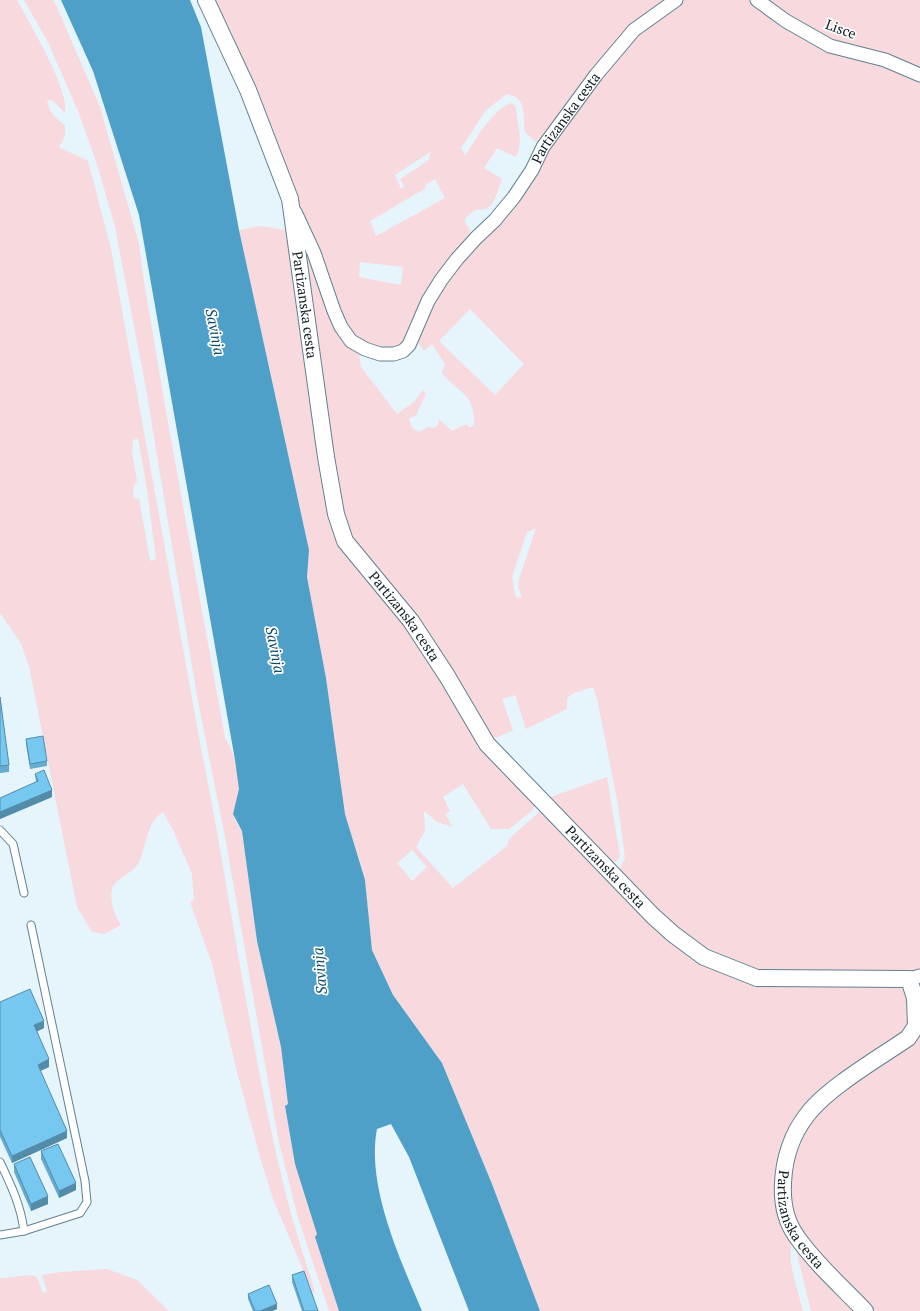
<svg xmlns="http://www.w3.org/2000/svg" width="920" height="1311" font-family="'PT Serif',serif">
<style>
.green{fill:#f8d9de;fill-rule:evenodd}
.water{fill:#4fa0c8}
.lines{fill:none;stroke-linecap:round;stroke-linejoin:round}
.service-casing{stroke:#618090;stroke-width:9}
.minor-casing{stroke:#618090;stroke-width:15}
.tertiary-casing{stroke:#618090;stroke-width:18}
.service{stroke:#fff;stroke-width:7}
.minor{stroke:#fff;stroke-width:13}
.tertiary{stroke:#fff;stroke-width:16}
.wall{fill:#66accf}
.shaded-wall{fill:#538ca9}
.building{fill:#77c8f1;stroke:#538ca9}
.labels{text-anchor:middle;stroke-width:3.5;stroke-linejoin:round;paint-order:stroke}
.street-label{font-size:14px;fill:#0f1c23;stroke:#fefefe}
.water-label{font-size:15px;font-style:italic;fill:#0a4e6a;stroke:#fefefe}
</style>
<rect width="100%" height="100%" fill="#e6f4fb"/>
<g class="green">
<path d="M0,0H17C29,23 70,90 65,113L52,100H47C50,116 55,115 65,126V136L59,147L88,161L111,249L201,748C231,895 249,1045 285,1191C293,1225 305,1258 315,1292L313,1293L273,1199L260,1157L236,1068L212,964L190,902L194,900L192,874L173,830L163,812C146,822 147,847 138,864C132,873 114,880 112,889C109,901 115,916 121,925L104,934L92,932L77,907L29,666L20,642L0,613ZM138,438L147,489L156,559L150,561L139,498L134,499C133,492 132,487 137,481L132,452L133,440Z"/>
<path d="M24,0H53L57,7L100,107L139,244L144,282L167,417L225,738C234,752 240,772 239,789C238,810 226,809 242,831L257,941L281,1047L288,1104L285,1107L295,1164L318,1234L315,1237L339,1311H329L297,1214L278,1138L226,842L197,696L146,389L115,227L97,164L78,111L48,42Z"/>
<path d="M214,0H672L653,14L542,141L536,142L525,132C523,115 527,97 507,94L486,110L461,148L465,156C475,141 494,107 512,103L516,107C517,125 524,141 516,157L497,148L484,168L502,179C499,187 496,200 490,206C482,214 477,202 464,221L472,234L407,339C389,357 378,348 357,341L361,367L397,414L414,402L423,390L426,394L416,415L409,419L412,428L419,432L428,427L434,428L438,425L439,419L452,431L466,424L470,428L474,425C475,393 459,394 442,373L445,364L432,344L424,351L416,340L432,301L597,81L644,28L682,0H750L778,17L844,52L920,79V970L909,972L756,973L707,952L676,931L619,870L625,858L618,805L598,703L593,687L574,693L567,698V709L526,729L515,695L502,699L513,730L492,740L348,535L339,503L299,241L254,90L231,31ZM430,152L429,160L400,179L404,187L401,189L395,175ZM435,179L445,198L376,236L370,221L426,188L425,185ZM360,262L403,267L401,285L359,277ZM470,309L524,364L495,395L439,341ZM536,528L519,579L518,587L522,597L516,598L512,577L527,532Z"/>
<polygon points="763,0 920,0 920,72 831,41"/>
<path d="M261,226L291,231L331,514L407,623L477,741C476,750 481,750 489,753L535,804L533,810L509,829H491L463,784L443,797L450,811L445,814L453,827L437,822L424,811L425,831L416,847L453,888L507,846L509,839L539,812L544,810L650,919L756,983L902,984L906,989L912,1015L905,1034L804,1106L787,1130L778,1159L776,1194L792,1243C787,1264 798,1290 803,1311H540L492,1184L442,1063L393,995L372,950L365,880L345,814L326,678L307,577L309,550L239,230ZM412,850L427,867L412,881L397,863Z"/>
<polygon points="607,777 620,856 618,860 612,864 545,799"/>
<polygon points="920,1030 920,1311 875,1311 798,1231 790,1208 788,1179 794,1148 812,1116"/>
<polygon points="798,1249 858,1311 811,1311 797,1254"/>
<path d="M107,1269L137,1280L169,1311H0V1278C10,1279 29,1273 37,1277L43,1293L47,1292L42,1275L61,1272Z"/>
</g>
<path class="water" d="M61,0H190L201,27L239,230L309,550L307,577L326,678L345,814L365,880L372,950L393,995L442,1063L492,1184L540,1311H469L409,1157L391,1124L377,1129C366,1186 400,1259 422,1311H339L315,1237L317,1234L295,1164L285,1106L288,1104L281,1047L257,941L242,831L233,814L239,789L235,760L139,215L93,71Z"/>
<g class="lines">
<g class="service-casing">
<g id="service">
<polyline points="0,830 13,844 24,893"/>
<path d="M0,1162C11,1185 21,1206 24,1231"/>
<polyline points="0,1235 24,1231 80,1213 87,1202 85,1181 31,925"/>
</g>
</g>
<g class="minor-casing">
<g id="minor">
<polyline points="757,0 786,21 830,46 885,60 920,75"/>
<path id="s1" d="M295,212L314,253L334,311L341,327L351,341L365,349L380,354H394L403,351L409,345L428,301L441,280L457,259L476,238L495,220L514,197L532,170L543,147L596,75L634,30L676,0"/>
<polyline points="909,979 920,976"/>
</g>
</g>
<g class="tertiary-casing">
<g id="tertiary">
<path id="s2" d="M206,0L248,90L290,199L326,457L336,514L345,541L411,621L447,676L487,744L653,916L673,934L704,957L757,978L909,979L915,998L916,1026L908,1038C879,1058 827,1088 807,1115C792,1134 784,1159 783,1183C782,1202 785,1221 797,1237C815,1263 843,1288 865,1311"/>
</g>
</g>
<use href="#service" class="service"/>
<use href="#minor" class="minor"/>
<use href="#tertiary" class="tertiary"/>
</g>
<g class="wall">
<polygon points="0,697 9,765 9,772 0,773"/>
<polygon points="26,739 47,761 47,766 30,769 26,744"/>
<polygon points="35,774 52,797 0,819 0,798 36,782"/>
<polygon points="0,1002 44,1028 37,1031 49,1067 40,1071 67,1138 12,1163 0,1137"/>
<polygon points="41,1151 76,1190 59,1198 41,1159"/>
<polygon points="14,1164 48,1204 31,1211 14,1172"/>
<polygon points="292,1275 318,1311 302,1311 292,1282"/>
<polygon points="248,1294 277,1309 272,1311 253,1311 248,1299"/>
</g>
<g class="shaded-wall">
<polygon points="52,790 52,797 0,819 0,812"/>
<polygon points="44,1021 44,1028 34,1033 34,1025"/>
<polygon points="49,1059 49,1067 38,1072 38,1065"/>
<polygon points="67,1131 67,1138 12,1163 12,1156"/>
<polygon points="76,1183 76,1190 59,1198 59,1191"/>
<polygon points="48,1196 48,1204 31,1211 31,1204"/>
<polygon points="277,1304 277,1309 272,1311 260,1311"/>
</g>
<g class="building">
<polygon points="0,697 9,765 0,766"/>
<polygon points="43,736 47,761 30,764 26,739"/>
<polygon points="44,770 52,790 0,812 0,798 38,781 35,774"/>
<polygon points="30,989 44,1021 34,1025 49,1059 38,1065 67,1131 12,1156 0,1130 0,1002"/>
<polygon points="58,1144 76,1183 59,1191 41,1151"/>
<polygon points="30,1157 48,1196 31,1204 14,1164"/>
<polygon points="304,1271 318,1311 304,1311 292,1275"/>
<polygon points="269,1285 277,1304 260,1311 255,1311 248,1294"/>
</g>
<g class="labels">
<g class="street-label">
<text transform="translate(841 29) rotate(20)" y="5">Lisce</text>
<text dy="5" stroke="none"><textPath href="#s1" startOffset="483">Partizanska cesta</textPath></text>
<text dy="5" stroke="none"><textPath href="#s2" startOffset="323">Partizanska cesta</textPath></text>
<text dy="5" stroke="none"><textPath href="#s2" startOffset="659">Partizanska cesta</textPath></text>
<text dy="5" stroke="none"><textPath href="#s2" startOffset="982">Partizanska cesta</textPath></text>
<text dy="5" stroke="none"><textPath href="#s2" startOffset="1629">Partizanska cesta</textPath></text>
</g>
<g class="water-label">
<text transform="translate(215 332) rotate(79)" y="5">Savinja</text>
<text transform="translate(275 650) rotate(79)" y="5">Savinja</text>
<text transform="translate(320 971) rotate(-95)" y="5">Savinja</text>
</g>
</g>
</svg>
